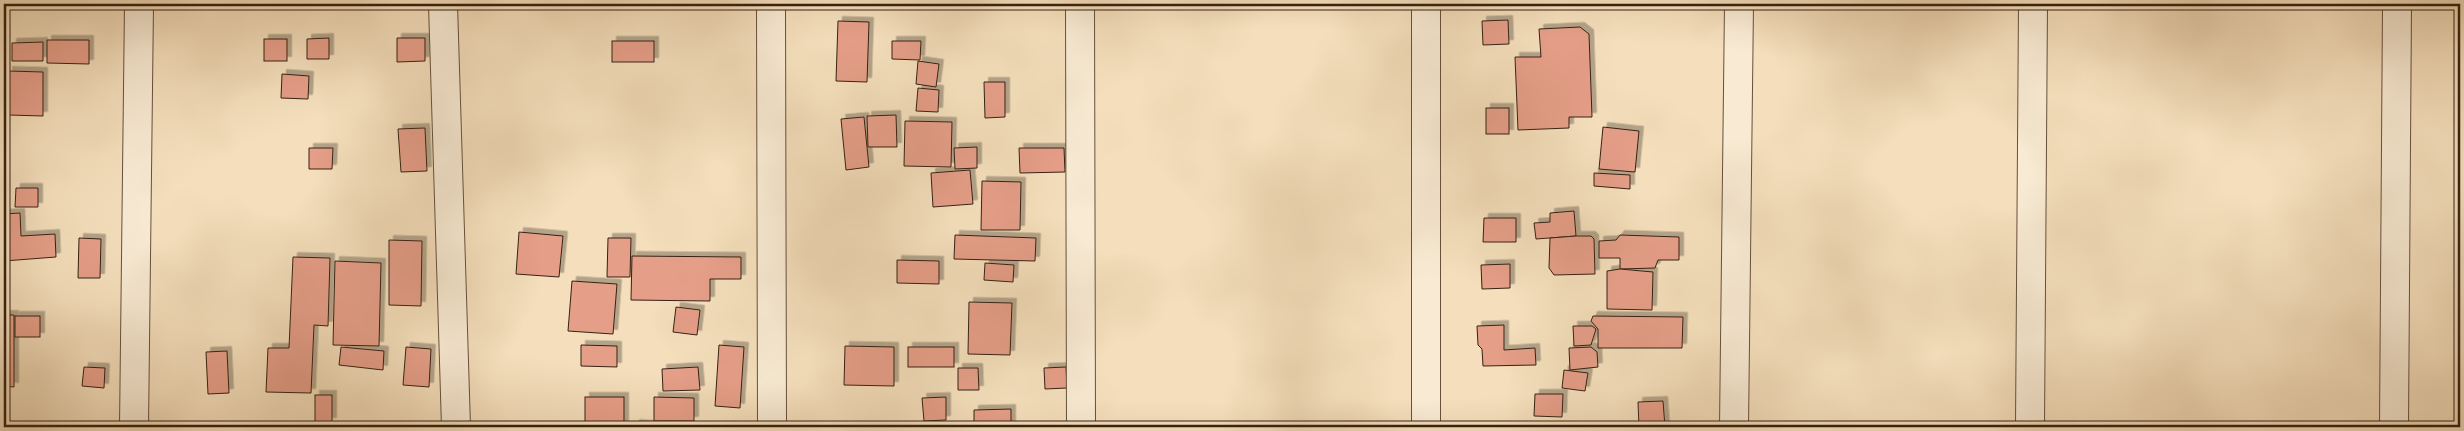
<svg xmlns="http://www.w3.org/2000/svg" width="2464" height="431" font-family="'Gentium Book Plus',serif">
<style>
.building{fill:#e59e88;stroke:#362112;filter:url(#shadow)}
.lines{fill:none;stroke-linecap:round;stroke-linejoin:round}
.minor-casing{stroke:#66503c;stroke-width:30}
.minor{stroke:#f8ead3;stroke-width:28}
</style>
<defs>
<filter id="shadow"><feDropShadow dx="4.5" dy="-4.5" stdDeviation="0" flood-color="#0004"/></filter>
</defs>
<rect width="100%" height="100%" fill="#f4debb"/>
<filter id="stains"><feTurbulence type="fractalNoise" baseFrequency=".004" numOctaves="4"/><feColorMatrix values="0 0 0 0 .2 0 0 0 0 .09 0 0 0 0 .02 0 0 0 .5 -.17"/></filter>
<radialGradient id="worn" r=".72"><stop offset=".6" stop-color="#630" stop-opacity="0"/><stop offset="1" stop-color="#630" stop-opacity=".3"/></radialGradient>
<g class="building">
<polygon points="1508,20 1509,44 1483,45 1482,21"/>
<polygon points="838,21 869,22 867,82 836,81"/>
<polygon points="1580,27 1589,34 1592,117 1569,117 1569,128 1518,130 1515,57 1541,57 1539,29"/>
<polygon points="4,31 5,31 4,60"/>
<polygon points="329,38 329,59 307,59 307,39"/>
<polygon points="397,38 425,38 425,61 397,62"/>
<rect x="264" y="39" width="23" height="22"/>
<polygon points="47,40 89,40 89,64 47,63"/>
<rect x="612" y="41" width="42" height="21"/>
<polygon points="892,41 921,41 920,60 892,59"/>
<polygon points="43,42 43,61 12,61 12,43"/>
<polygon points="918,61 939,64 936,87 916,84"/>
<polygon points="8,71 43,72 43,116 8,115"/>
<polygon points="282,74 309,76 308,99 281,98"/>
<polygon points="984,82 1005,82 1005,117 985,118"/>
<polygon points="918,88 939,90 938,112 916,111"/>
<rect x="1486" y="108" width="23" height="26"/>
<polygon points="896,115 897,147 868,147 867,116"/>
<polygon points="864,117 869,167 846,170 841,119"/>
<polygon points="905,121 952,122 951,167 904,166"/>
<polygon points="1603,127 1639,131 1635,172 1599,169"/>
<polygon points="425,128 427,171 401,172 398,129"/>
<polygon points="977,147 977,168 955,169 954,148"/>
<polygon points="309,148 333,148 332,169 309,169"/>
<polygon points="1019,148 1064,148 1065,172 1020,173"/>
<polygon points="970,170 973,204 933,207 931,173"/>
<polygon points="1594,173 1630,175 1630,189 1594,186"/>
<polygon points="982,181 1021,182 1020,230 981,230"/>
<polygon points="16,188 38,188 38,207 15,207"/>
<polygon points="1574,211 1576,236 1536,239 1534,223 1550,222 1550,213"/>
<polygon points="20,213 21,236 55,234 56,257 4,261 4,214"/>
<polygon points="1484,218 1516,218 1516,242 1483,242"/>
<polygon points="519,232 563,236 559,277 516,274"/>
<polygon points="955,235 1036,238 1035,261 954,259"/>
<polygon points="1620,235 1679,237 1679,260 1658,260 1655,268 1620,269 1620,258 1599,258 1599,241 1616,240"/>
<polygon points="1576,236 1591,236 1594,239 1595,274 1554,275 1549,268 1550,238"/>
<polygon points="79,238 101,239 100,278 78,278"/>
<polygon points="608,238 631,238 630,277 607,277"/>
<polygon points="389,240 422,241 421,306 389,305"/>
<polygon points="632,256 741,257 741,279 710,279 710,301 631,300"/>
<polygon points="293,257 330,258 328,326 314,325 311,393 266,392 268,348 289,348"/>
<polygon points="897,260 939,261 939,284 897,283"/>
<polygon points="335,261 381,263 379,346 333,345"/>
<polygon points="985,263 1014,265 1013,282 984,280"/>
<polygon points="1510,264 1510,288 1482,289 1481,265"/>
<polygon points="1620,269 1653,272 1652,310 1607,309 1607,271"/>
<polygon points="572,281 617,284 613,334 568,331"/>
<polygon points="969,302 1012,303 1010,355 968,354"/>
<polygon points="676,307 700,310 697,335 673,332"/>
<polygon points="4,315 14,315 14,387 4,386"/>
<rect x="15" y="316" width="25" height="21"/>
<polygon points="1593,316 1683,317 1682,348 1598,348 1598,329 1591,321"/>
<polygon points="1504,325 1504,350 1535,348 1536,365 1483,366 1482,349 1478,345 1477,326"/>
<polygon points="1573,326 1592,326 1596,329 1591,345 1574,346"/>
<polygon points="581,345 617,346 617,367 581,366"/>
<polygon points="719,345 744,347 740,408 715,406"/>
<polygon points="845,346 894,347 894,386 844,385"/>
<polygon points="341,347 384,351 383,370 339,365"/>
<polygon points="406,347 431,349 429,387 403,385"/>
<rect x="908" y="347" width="46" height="20"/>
<polygon points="1591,347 1597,352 1598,367 1570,370 1569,348"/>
<polygon points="227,351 229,393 208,394 206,352"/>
<polygon points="84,367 105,368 104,388 82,386"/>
<polygon points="698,367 700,390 663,391 662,369"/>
<polygon points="1066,367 1067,388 1045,389 1044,368"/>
<polygon points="958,368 978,368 979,390 958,390"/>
<polygon points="1564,370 1588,373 1585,391 1562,388"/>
<polygon points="1535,394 1563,394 1562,417 1534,416"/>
<rect x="315" y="395" width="17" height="27"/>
<rect x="585" y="397" width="39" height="30"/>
<polygon points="654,397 694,398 694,421 654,421"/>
<polygon points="946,397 946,420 924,421 922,398"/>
<polygon points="1663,401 1665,427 1639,427 1638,402"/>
<polygon points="1011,409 1011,427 974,427 974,410"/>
<polygon points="635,424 658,426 658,427 635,427"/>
</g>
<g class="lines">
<g class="minor-casing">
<g id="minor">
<polyline points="443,4 456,427"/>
<polyline points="771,4 772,427"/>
<polyline points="1080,4 1081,427"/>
<polyline points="1426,4 1426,427"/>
<polyline points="134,427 139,4"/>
<polyline points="1734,427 1739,4"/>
<polyline points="2030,427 2033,4"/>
<polyline points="2394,427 2397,4"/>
</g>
</g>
<use href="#minor" class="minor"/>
</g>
<rect width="2464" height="431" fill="none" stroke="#f4debb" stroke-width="20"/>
<rect x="5" y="5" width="2454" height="421" fill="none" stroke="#362112" stroke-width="2.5"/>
<rect x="10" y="10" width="2444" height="411" fill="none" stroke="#362112"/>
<rect width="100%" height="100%" filter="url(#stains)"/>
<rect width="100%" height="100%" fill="url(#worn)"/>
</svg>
